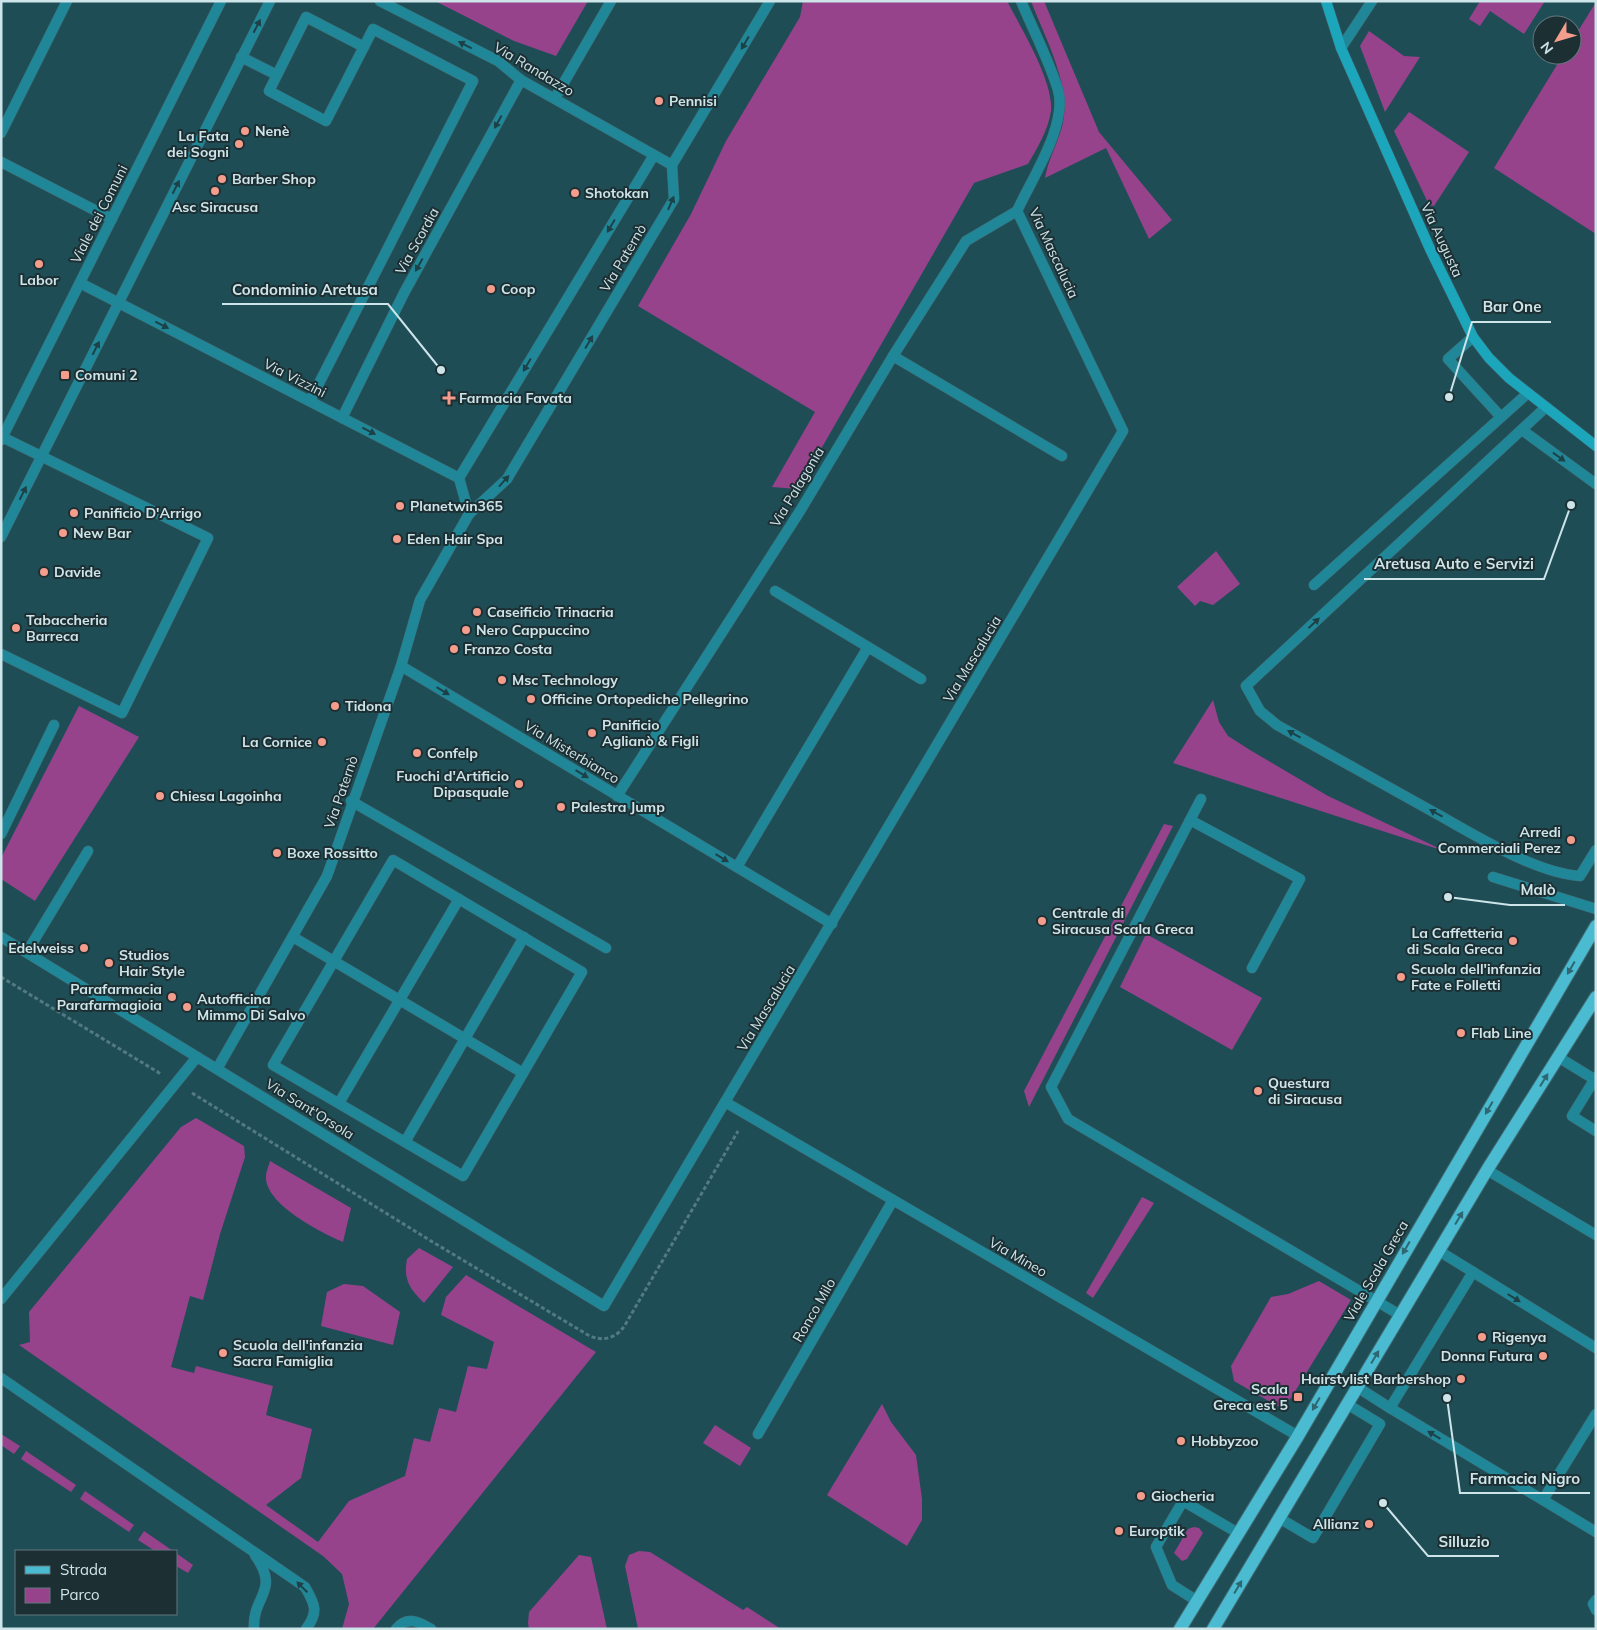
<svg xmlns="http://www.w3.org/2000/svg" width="1597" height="1630" font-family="Mulish,sans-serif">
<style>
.green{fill:#96438c}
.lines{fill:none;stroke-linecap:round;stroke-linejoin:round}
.service-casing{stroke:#426b73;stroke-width:11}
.minor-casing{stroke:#426b73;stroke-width:11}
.tertiary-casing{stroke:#426b73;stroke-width:11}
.secondary-casing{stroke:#426b73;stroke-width:11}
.primary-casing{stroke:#426b73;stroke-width:14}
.path{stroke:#537a82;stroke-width:3;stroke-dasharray:4 2.5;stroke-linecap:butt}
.service{stroke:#1f8798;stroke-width:10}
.minor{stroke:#1f8798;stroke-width:10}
.tertiary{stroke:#1f8798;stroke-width:10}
.secondary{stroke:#1ba6bc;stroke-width:10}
.primary{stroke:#4abbd0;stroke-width:12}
.oneway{fill:#1d4147}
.oneway2{fill:#2e6772}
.poi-dot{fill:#f49d8c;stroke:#1c2f33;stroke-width:2}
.labels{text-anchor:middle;stroke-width:4;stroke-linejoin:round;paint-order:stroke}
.street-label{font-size:14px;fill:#cde4e9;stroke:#1c2f33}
.poi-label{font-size:14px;font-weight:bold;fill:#cde4e9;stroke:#1c2f33;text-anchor:start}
.leader{fill:none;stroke:#cde4e9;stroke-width:2}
.callout-dot{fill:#cde4e9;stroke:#1c2f33;stroke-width:2}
.callout-label{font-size:15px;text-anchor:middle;font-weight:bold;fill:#cde4e9;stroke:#1c2f33;stroke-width:4;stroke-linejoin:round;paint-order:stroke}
</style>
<rect width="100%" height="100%" fill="#1f4d56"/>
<g class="green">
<polygon points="435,1 588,1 556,56 514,41"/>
<path d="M803,1H1007C1021,28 1054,82 1051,111C1048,130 1038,147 1028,164L974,183L798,489L772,487L815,412L638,306L691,214L726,141L800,17Z"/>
<path d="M1031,1H1044L1099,132L1172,220L1149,239L1106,148L1045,178C1048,160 1057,145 1062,127C1073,88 1045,38 1031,1Z"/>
<polygon points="1480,1 1545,1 1524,34 1490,11 1480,26 1469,19"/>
<polygon points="1596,2 1596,234 1494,168 1563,55 1572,55 1572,41"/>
<polygon points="1369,31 1404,56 1420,57 1385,112 1360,46"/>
<polygon points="1409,112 1469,152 1434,206 1429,205 1394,131"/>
<polygon points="1216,551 1240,584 1213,605 1200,601 1195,606 1177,587"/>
<polygon points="1213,700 1219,722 1228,736 1250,750 1328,796 1447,852 1173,763"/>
<polygon points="79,706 139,737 35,901 1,879 1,858"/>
<polygon points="1164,824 1173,826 1029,1107 1024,1091"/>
<polygon points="1146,934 1262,998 1232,1050 1120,987"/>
<polygon points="196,1118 244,1146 245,1157 220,1234 203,1300 190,1296 171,1367 194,1373 196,1366 273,1386 266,1415 312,1429 301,1478 266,1505 318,1542 349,1501 405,1476 414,1438 430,1442 439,1408 456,1412 468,1366 487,1369 494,1342 441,1315 446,1297 466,1275 596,1352 373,1629 342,1629 349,1604 342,1574 323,1556 19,1345 30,1342 29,1312 181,1127"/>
<path d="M270,1161L351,1208L343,1242C322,1233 264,1204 266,1176C266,1171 269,1166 270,1161Z"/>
<polygon points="1142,1197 1154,1203 1093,1298 1086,1293"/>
<path d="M419,1248L453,1267L424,1303C410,1289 403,1280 407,1259Z"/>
<polygon points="1319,1281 1351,1300 1291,1398 1283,1406 1277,1406 1234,1381 1231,1366 1271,1297 1288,1294"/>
<polygon points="344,1284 363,1286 400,1312 393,1345 321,1326 327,1292"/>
<polygon points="882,1404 891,1422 916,1455 922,1499 922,1520 907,1546 827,1495"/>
<polygon points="715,1425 751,1448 740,1466 703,1443"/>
<polygon points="1,1434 20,1446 14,1454 1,1445"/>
<polygon points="26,1451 76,1485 71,1492 21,1459"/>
<polygon points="85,1491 134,1525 129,1532 80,1499"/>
<polygon points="1194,1527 1199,1528 1203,1533 1187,1559 1182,1561 1174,1553 1188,1529"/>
<polygon points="144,1531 173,1551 155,1551 138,1540"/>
<polygon points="639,1551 650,1552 743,1610 747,1607 781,1629 638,1629 625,1566 629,1555"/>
<polygon points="176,1553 193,1565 188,1573 176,1566"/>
<polygon points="579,1555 591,1557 607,1629 529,1629 528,1623 529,1612"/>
</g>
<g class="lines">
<g class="service-casing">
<g id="service">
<polyline points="241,57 277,75 269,91 326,121 373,29 473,81 310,401"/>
<polyline points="277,75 306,17 364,47"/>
<polyline points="555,98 611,1"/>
<polyline points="1,162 112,219"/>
<polyline points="1473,337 1448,359 1501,417"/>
<polyline points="893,356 1062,456"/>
<path d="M1546,407L1246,686L1260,711L1277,725C1330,755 1384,784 1437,814C1476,836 1536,873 1580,876L1596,850"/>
<polyline points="1522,430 1596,484"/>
<polyline points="1,537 270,1"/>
<polyline points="1314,585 1528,393"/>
<polyline points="775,591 868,647"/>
<polyline points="1,654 122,713 208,538 2,437"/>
<polyline points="1201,799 1051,1087 1068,1119 1400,1315"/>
<polyline points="351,801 606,948"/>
<polyline points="1190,820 1300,879 1252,968"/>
<polygon points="393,860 582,972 463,1176 273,1065"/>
<polyline points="737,867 868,647 921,679"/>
<polyline points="1493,877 1596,909"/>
<polyline points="293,937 523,1073"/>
<polyline points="1558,1057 1594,1079"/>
<polyline points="1596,1077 1572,1116 1596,1131"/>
<polyline points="339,1103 459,899"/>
<polyline points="405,1142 524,937"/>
<polyline points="1473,1272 1596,1348"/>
<path d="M1,1378L305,1587C315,1604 319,1612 306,1629"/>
<polyline points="1357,1387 1390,1408 1473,1272 1439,1251"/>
<polyline points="1390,1408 1596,1532"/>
<polyline points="1543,1500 1596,1414"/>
<polyline points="1279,1518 1313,1538 1380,1424 1347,1404"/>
<polyline points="1596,1600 1593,1604 1596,1610"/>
<polyline points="1197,1601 1172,1585 1156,1547 1183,1501 1238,1533"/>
<path d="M254,1629C252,1595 281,1592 255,1555"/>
<path d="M396,1629C407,1616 418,1621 431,1629"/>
</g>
</g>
<g class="minor-casing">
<g id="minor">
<polyline points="380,1 498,61 521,80 672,165"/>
<polyline points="1341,48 1372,1"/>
<polyline points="1,133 67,1"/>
<path d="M1017,211C1031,180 1068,125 1058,90C1049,60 1033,30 1021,1"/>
<polyline points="80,283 459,478"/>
<polyline points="342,418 404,293 521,80"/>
<polyline points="469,514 459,478 654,155"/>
<polyline points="401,666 832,924"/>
<polyline points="617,796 800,511 893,356 966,241 1017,211"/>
<polyline points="1,834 54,725"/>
<polyline points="1,937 604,1306 1123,431 1017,211"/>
<polyline points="27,952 88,851"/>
<polyline points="217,1069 327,876 401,666 420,600 469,514 507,479 674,199 672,165 770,1"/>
<polyline points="725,1102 1298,1436"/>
<polyline points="1487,1170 1596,1235"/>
<polyline points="1,1299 197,1057"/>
<polyline points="758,1434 893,1200"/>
</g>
</g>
<g class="tertiary-casing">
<polyline id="tertiary" points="1,440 221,1"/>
</g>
<g class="secondary-casing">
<polyline id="secondary" points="1326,1 1341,48 1430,249 1473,337 1489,358 1509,378 1596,446"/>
</g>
<g class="primary-casing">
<g id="primary">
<polyline points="1180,1629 1298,1436 1596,926"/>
<polyline points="1213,1629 1487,1170 1596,997"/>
</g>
</g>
<g class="path">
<polyline points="1,977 161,1074"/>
<path d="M192,1093L431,1241L588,1335C602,1342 616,1339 625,1325L738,1131"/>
</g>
<use href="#service" class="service"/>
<use href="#minor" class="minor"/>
<use href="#tertiary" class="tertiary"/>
<use href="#secondary" class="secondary"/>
<use href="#primary" class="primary"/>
</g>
<defs><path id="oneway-solid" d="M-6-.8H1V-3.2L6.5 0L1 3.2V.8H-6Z" transform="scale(1.25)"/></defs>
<g class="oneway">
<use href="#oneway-solid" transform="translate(257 26) rotate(-63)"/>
<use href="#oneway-solid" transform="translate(745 43) rotate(121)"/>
<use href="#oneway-solid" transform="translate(465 45) rotate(-153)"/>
<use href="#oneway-solid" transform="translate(498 122) rotate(119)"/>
<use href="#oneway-solid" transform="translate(176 187) rotate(-63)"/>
<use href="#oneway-solid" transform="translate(671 203) rotate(-67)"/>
<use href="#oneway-solid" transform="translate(611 226) rotate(121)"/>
<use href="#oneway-solid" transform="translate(419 265) rotate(119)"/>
<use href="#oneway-solid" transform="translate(162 325) rotate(27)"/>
<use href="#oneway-solid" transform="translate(589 342) rotate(-59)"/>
<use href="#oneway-solid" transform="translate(96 348) rotate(-63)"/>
<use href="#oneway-solid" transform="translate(527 365) rotate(121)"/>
<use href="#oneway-solid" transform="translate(369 431) rotate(27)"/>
<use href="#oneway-solid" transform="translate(1559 457) rotate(36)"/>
<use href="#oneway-solid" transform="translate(504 481) rotate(-48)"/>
<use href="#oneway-solid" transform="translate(23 493) rotate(-63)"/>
<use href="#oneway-solid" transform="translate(1314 623) rotate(-43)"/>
<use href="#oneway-solid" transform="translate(443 691) rotate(31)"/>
<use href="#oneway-solid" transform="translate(1294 734) rotate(-151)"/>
<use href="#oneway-solid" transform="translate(582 774) rotate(31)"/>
<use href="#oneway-solid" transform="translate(1436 813) rotate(-151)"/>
<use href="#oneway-solid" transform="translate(722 858) rotate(31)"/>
<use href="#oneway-solid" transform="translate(1514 1298) rotate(32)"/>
<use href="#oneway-solid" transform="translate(1434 1435) rotate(-149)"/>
<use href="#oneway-solid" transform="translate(302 1587) rotate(-135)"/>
</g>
<g class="oneway2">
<use href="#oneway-solid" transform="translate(1571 968) rotate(120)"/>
<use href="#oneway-solid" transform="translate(1544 1080) rotate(-58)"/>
<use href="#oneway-solid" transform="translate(1489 1108) rotate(120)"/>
<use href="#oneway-solid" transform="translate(1459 1218) rotate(-59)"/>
<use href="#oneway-solid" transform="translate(1406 1248) rotate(120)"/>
<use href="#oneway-solid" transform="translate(1375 1357) rotate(-59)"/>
<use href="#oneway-solid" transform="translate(1316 1404) rotate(120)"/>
<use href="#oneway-solid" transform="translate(1238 1587) rotate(-59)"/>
</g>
<g class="poi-dot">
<circle cx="659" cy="101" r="5"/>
<circle cx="245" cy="131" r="5"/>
<circle cx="239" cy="144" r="5"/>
<circle cx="222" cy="179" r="5"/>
<circle cx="215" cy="191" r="5"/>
<circle cx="575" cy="193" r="5"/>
<circle cx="39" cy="264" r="5"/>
<circle cx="491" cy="289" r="5"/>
<rect x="60" y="370" width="10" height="10" rx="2.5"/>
<path d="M446.5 390.5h5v5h5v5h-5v5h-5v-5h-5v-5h5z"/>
<circle cx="400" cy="506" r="5"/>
<circle cx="74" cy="513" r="5"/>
<circle cx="63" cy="533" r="5"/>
<circle cx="397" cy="539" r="5"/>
<circle cx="44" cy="572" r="5"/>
<circle cx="477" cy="612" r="5"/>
<circle cx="16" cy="628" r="5"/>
<circle cx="466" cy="630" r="5"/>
<circle cx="454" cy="649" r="5"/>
<circle cx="502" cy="680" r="5"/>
<circle cx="531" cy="699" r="5"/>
<circle cx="335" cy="706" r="5"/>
<circle cx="592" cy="733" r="5"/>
<circle cx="322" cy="742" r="5"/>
<circle cx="417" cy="753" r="5"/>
<circle cx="519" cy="784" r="5"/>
<circle cx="160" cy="796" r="5"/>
<circle cx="561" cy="807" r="5"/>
<circle cx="1571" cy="840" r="5"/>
<circle cx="277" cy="853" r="5"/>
<circle cx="1042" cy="921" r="5"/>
<circle cx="1513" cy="941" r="5"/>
<circle cx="84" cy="948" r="5"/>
<circle cx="109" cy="963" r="5"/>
<circle cx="1401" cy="977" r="5"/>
<circle cx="172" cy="997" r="5"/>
<circle cx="187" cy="1007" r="5"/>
<circle cx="1461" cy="1033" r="5"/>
<circle cx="1258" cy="1091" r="5"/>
<circle cx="1482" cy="1337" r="5"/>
<circle cx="223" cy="1353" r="5"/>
<circle cx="1543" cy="1356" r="5"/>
<circle cx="1461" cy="1379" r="5"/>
<rect x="1293" y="1392" width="10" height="10" rx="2.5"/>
<circle cx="1181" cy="1441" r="5"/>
<circle cx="1141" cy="1496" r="5"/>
<circle cx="1369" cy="1524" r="5"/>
<circle cx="1119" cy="1531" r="5"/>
</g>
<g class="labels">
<g class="street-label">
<text transform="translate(534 69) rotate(31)" y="5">Via Randazzo</text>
<text transform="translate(99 214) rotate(-63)" y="5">Viale dei Comuni</text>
<text transform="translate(1442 240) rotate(65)" y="5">Via Augusta</text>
<text transform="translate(417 241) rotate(-61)" y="5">Via Scordia</text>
<text transform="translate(1054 253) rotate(65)" y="5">Via Mascalucia</text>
<text transform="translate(623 258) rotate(-59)" y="5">Via Paternò</text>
<text transform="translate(295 378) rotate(27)" y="5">Via Vizzini</text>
<text transform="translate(797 487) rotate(-59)" y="5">Via Palagonia</text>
<text transform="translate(972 659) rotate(-59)" y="5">Via Mascalucia</text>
<text transform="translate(572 752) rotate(31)" y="5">Via Misterbianco</text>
<text transform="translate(341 792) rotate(-71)" y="5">Via Paternò</text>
<text transform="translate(766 1008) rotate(-59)" y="5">Via Mascalucia</text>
<text transform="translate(310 1109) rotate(32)" y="5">Via Sant'Orsola</text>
<text transform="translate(1018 1257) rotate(30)" y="5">Via Mineo</text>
<text transform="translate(1376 1271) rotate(-60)" y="5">Viale Scala Greca</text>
<text transform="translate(814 1310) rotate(-60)" y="5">Ronco Milo</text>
</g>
<g class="poi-label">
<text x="669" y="106">Pennisi</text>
<text x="255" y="136">Nenè</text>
<text x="229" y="141" text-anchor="end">La Fata<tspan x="229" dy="16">dei Sogni</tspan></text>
<text x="232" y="184">Barber Shop</text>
<text x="585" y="198">Shotokan</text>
<text x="215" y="212" text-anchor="middle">Asc Siracusa</text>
<text x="39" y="285" text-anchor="middle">Labor</text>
<text x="501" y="294">Coop</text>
<text x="75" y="380">Comuni 2</text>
<text x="459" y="403">Farmacia Favata</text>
<text x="410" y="511">Planetwin365</text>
<text x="84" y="518">Panificio D'Arrigo</text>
<text x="73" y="538">New Bar</text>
<text x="407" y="544">Eden Hair Spa</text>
<text x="54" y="577">Davide</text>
<text x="487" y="617">Caseificio Trinacria</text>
<text x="26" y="625">Tabaccheria<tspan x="26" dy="16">Barreca</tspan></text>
<text x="476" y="635">Nero Cappuccino</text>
<text x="464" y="654">Franzo Costa</text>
<text x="512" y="685">Msc Technology</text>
<text x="541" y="704">Officine Ortopediche Pellegrino</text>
<text x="345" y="711">Tidona</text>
<text x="602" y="730">Panificio<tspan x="602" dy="16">Aglianò &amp; Figli</tspan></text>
<text x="312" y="747" text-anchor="end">La Cornice</text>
<text x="427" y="758">Confelp</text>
<text x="509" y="781" text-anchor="end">Fuochi d'Artificio<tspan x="509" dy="16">Dipasquale</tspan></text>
<text x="170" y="801">Chiesa Lagoinha</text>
<text x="571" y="812">Palestra Jump</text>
<text x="1561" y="837" text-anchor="end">Arredi<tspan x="1561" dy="16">Commerciali Perez</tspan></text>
<text x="287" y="858">Boxe Rossitto</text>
<text x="1052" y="918">Centrale di<tspan x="1052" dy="16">Siracusa Scala Greca</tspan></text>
<text x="1503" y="938" text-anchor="end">La Caffetteria<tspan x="1503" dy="16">di Scala Greca</tspan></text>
<text x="74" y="953" text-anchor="end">Edelweiss</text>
<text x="119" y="960">Studios<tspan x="119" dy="16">Hair Style</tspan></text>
<text x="1411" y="974">Scuola dell'infanzia<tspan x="1411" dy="16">Fate e Folletti</tspan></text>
<text x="162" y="994" text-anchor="end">Parafarmacia<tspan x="162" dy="16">Parafarmagioia</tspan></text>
<text x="197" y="1004">Autofficina<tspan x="197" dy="16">Mimmo Di Salvo</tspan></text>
<text x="1471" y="1038">Flab Line</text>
<text x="1268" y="1088">Questura<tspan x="1268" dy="16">di Siracusa</tspan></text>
<text x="1492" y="1342">Rigenya</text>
<text x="233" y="1350">Scuola dell'infanzia<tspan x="233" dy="16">Sacra Famiglia</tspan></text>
<text x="1533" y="1361" text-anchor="end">Donna Futura</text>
<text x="1451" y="1384" text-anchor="end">Hairstylist Barbershop</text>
<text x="1288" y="1394" text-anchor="end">Scala<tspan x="1288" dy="16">Greca est 5</tspan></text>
<text x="1191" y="1446">Hobbyzoo</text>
<text x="1151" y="1501">Giocheria</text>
<text x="1359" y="1529" text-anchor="end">Allianz</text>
<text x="1129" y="1536">Europtik</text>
</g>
</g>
<path class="leader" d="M441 370L388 304H222M1449 397L1472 322H1551M1571 505L1544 579H1364M1448 897L1510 905H1565M1447 1398L1460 1493H1590M1383 1503L1428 1556H1499"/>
<g class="callout-dot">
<circle cx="441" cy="370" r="5"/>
<circle cx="1449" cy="397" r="5"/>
<circle cx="1571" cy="505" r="5"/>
<circle cx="1448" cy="897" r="5"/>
<circle cx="1447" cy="1398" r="5"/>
<circle cx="1383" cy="1503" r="5"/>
</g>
<g class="callout-label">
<text x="305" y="295">Condominio Aretusa</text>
<text x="1512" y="312">Bar One</text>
<text x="1454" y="569">Aretusa Auto e Servizi</text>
<text x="1538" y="895">Malò</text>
<text x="1525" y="1484">Farmacia Nigro</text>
<text x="1464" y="1547">Silluzio</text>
</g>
<rect width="1597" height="1630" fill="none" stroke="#cde4e9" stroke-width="5"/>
<rect x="15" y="1550" width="162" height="65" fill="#1c2f33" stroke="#63777c"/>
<rect x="25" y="1566" width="25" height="8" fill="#4abbd0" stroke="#63777c"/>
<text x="60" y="1575" font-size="15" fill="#cde4e9">Strada</text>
<rect x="25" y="1588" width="25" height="15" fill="#96438c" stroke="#63777c"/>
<text x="60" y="1600" font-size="15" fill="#cde4e9">Parco</text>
<g transform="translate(1557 40) rotate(232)"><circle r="24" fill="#1c2f33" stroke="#63777c"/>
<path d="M0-4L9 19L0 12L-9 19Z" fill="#f49d8c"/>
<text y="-8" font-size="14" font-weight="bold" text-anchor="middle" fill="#cde4e9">N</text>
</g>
</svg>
